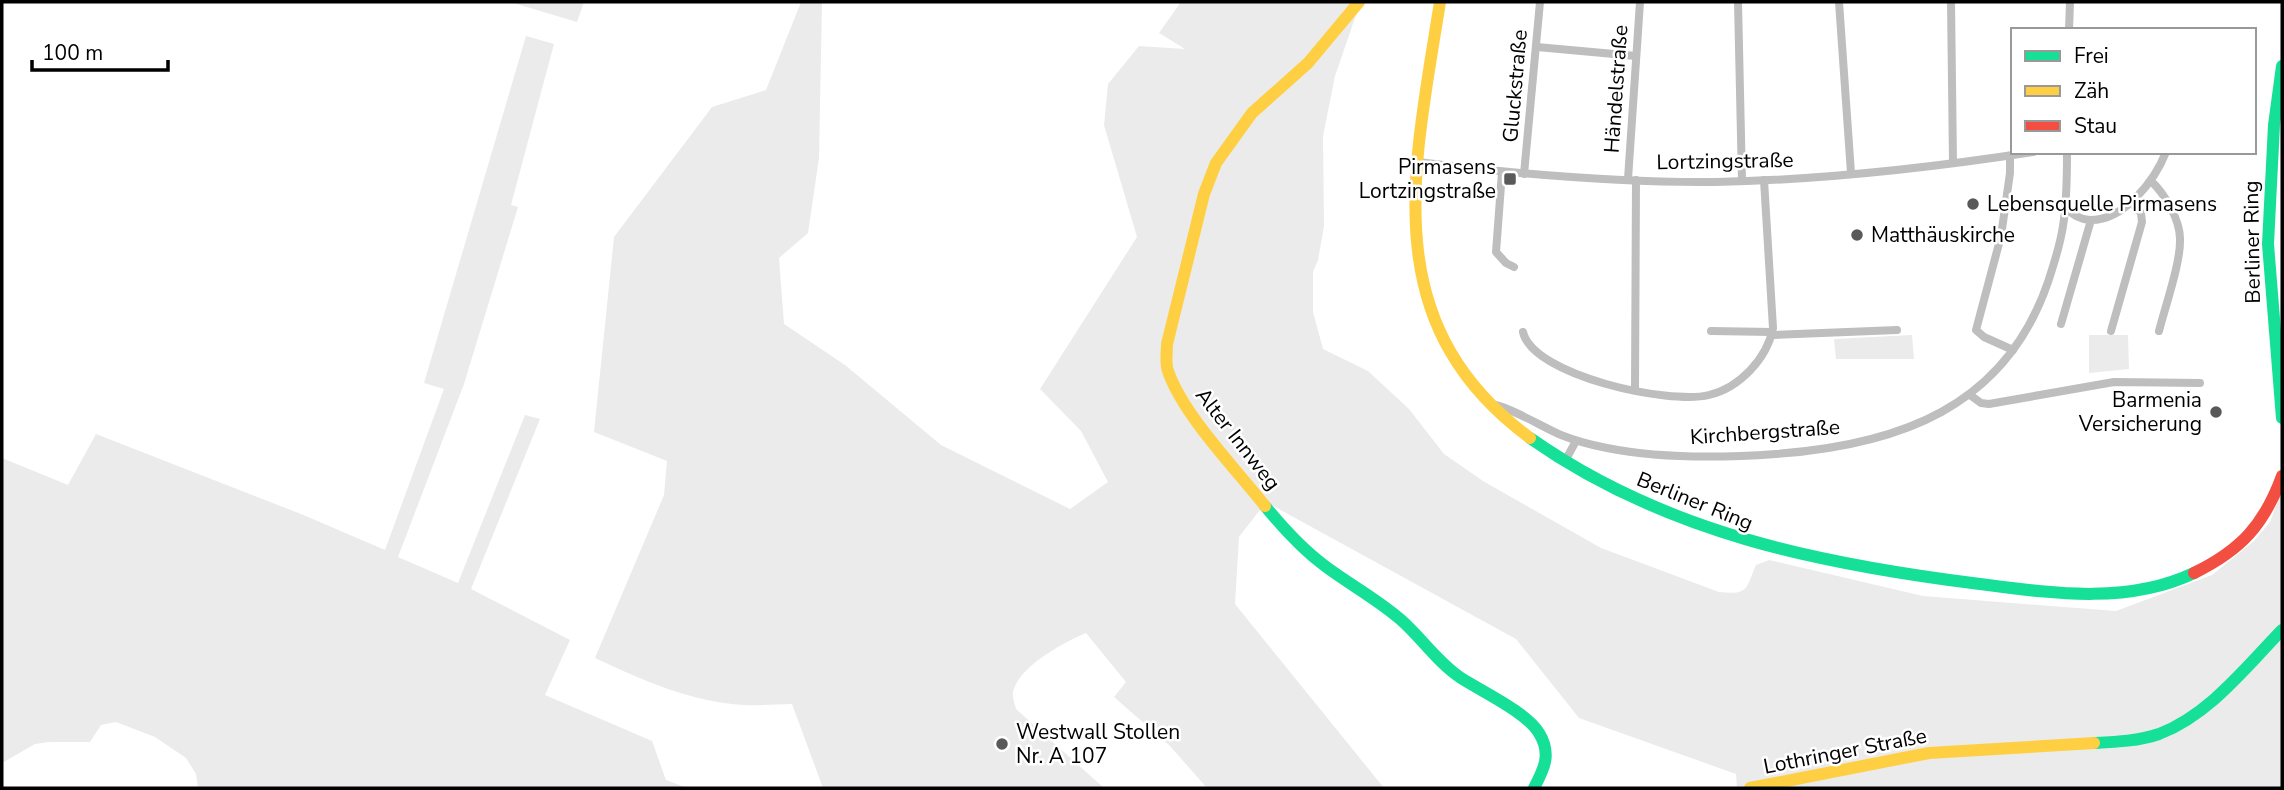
<svg xmlns="http://www.w3.org/2000/svg" width="2284" height="790" font-family="'Nunito Sans',sans-serif">
<style>
.green{fill:#ebebeb}
.lines{fill:none;stroke-linecap:round;stroke-linejoin:round}
.street{stroke:#bebebe;stroke-width:8}
.fast{stroke:#16e098;stroke-width:12}
.slow{stroke:#ffcf43;stroke-width:12}
.jam{stroke:#f24e42;stroke-width:12}
.poi-dot{fill:#595959;stroke:#fff;stroke-width:2.5}
.labels{text-anchor:middle;stroke-width:5;stroke-linejoin:round;paint-order:stroke}
.street-label{font-size:21px;fill:#000;stroke:#fff}
.poi-label{font-size:21px;fill:#000;stroke:#fff;text-anchor:start}
</style>
<rect width="100%" height="100%" fill="#fff"/>
<g class="green">
<polygon points="510,2 584,2 577,22"/>
<path d="M801,2H822L819,158L808,233L779,258L784,324L845,365L941,445L1070,509L1108,482L1081,431L1040,389L1137,237L1104,125L1108,84L1139,46L1185,49L1159,33L1181,2H1358L1356,15L1335,76L1323,136L1324,226L1318,260L1313,272V312L1323,349L1368,371L1409,409L1444,454L1483,481L1601,548L1719,592C1749,595 1745,590 1756,565L1769,560L1923,596L2116,611L2212,575L2254,541L2270,522L2282,489V788H1737L1736,774L1579,718L1516,639L1266,502L1239,537L1235,604L1384,788H1207L1170,746L1114,697L1126,682L1086,633C1063,643 1019,666 1013,692C1012,697 1015,704 1016,709L1104,788H823L792,704C776,704 760,706 744,705C691,702 642,680 595,658L664,495L667,461L594,432L614,237L712,107L766,90Z"/>
<polygon points="526,36 554,44 511,205 518,207 464,384 398,557 458,583 525,415 540,419 471,589 570,640 545,695 652,741 666,780 687,788 198,788 196,774 186,758 155,737 116,722 101,725 90,742 49,742 35,744 2,763 2,458 68,485 96,434 301,514 385,550 444,389 424,383"/>
<polygon points="1912,335 1914,359 1836,359 1834,339"/>
<polygon points="2089,335 2128,335 2129,369 2089,373"/>
</g>
<g class="lines">
<g class="street">
<polyline points="1738,2 1742,181"/>
<polyline points="1839,2 1851,173"/>
<polyline points="1951,2 1953,163"/>
<polyline points="2069,30 2070,2"/>
<polyline points="1537,47 1636,56"/>
<polyline points="2010,156 2010,173 2001,236 1976,330 1984,337 2013,350"/>
<path d="M1418,162C1516,174 1616,183 1715,182C1821,180 1929,168 2033,152"/>
<polyline points="1502,172 1496,252 1506,263 1514,267"/>
<polyline points="1524,174 1540,2"/>
<polyline points="1628,179 1640,2"/>
<path d="M2151,181C2165,194 2180,220 2180,239C2181,262 2165,307 2159,331"/>
<path d="M2065,208C2073,214 2080,220 2090,220C2124,221 2155,180 2166,152"/>
<polyline points="2061,324 2091,220"/>
<polyline points="1711,331 1772,332"/>
<polyline points="2111,331 2142,222 2141,213 2131,202"/>
<path d="M1523,332C1533,376 1670,405 1709,395C1739,388 1767,359 1773,328L1764,180"/>
<polyline points="1772,335 1897,330"/>
<polyline points="1635,390 1636,180"/>
<polyline points="1970,395 1981,403 1989,404 2114,382 2200,383"/>
<path d="M1489,404C1501,402 1546,429 1561,435C1576,441 1591,445 1607,448C1662,459 1720,458 1776,454C1898,445 2005,408 2048,282C2054,264 2060,246 2063,226C2067,202 2067,177 2067,152"/>
<polyline points="1565,461 1576,441"/>
</g>
<g class="fast">
<polyline points="2282,66 2274,125 2268,244 2282,418"/>
<path d="M1530,438C1665,533 1820,564 1980,584C2050,593 2127,605 2194,573"/>
<path d="M1265,506C1283,528 1302,549 1325,566C1349,584 1377,599 1400,619C1421,637 1437,662 1461,678C1483,692 1526,712 1539,733C1552,754 1544,769 1534,788"/>
<path d="M2094,743C2115,742 2139,741 2159,734C2209,715 2246,667 2282,630"/>
</g>
<g class="slow">
<path d="M1440,2C1414,168 1374,323 1530,438"/>
<path d="M1265,506C1236,469 1183,415 1168,371C1165,363 1167,353 1167,344L1204,194L1216,163L1252,113L1308,63L1359,2"/>
<polyline points="1750,788 1929,753 2094,743"/>
</g>
<path class="jam" d="M2194,573C2241,550 2264,525 2282,476"/>
</g>
<g class="poi-dot">
<rect x="1503" y="172" width="14" height="14" rx="3.5"/>
<circle cx="1973" cy="204" r="7"/>
<circle cx="1857" cy="235" r="7"/>
<circle cx="2216" cy="412" r="7"/>
<circle cx="1002" cy="744" r="7"/>
</g>
<g class="labels">
<g class="street-label">
<text transform="translate(1515 86) rotate(-85)" y="7">Gluckstraße</text>
<text transform="translate(1616 89) rotate(-86)" y="7">Händelstraße</text>
<text transform="translate(1725 161) rotate(-1)" y="7">Lortzingstraße</text>
<text transform="translate(2252 242) rotate(-91)" y="7">Berliner Ring</text>
<text transform="translate(1765 432) rotate(-4)" y="7">Kirchbergstraße</text>
<text transform="translate(1238 439) rotate(52)" y="7">Alter Innweg</text>
<text transform="translate(1695 501) rotate(22)" y="7">Berliner Ring</text>
<text transform="translate(1845 751) rotate(-11)" y="7">Lothringer Straße</text>
</g>
<g class="poi-label">
<text x="1496" y="174" text-anchor="end">Pirmasens<tspan x="1496" dy="24">Lortzingstraße</tspan></text>
<text x="1987" y="211">Lebensquelle Pirmasens</text>
<text x="1871" y="242">Matthäuskirche</text>
<text x="2202" y="407" text-anchor="end">Barmenia<tspan x="2202" dy="24">Versicherung</tspan></text>
<text x="1016" y="739">Westwall Stollen<tspan x="1016" dy="24">Nr. A 107</tspan></text>
</g>
</g>
<rect width="2284" height="790" fill="none" stroke="#000000" stroke-width="7"/>
<rect x="2011" y="28" width="245" height="126" fill="#ffffff" stroke="#999999" stroke-width="2"/>
<rect x="2025" y="51" width="35" height="10" fill="#16e098" stroke="#999999" stroke-width="2"/>
<text x="2074" y="63" font-size="21" fill="#000000">Frei</text>
<rect x="2025" y="86" width="35" height="10" fill="#ffcf43" stroke="#999999" stroke-width="2"/>
<text x="2074" y="98" font-size="21" fill="#000000">Zäh</text>
<rect x="2025" y="121" width="35" height="10" fill="#f24e42" stroke="#999999" stroke-width="2"/>
<text x="2074" y="133" font-size="21" fill="#000000">Stau</text>
<path d="M32 60v10h136v-10" fill="none" stroke="#000000" stroke-width="3.5"/>
<text x="42" y="60" font-size="21" fill="#000000" stroke="#ffffff" stroke-width="5" paint-order="stroke">100 m</text>
</svg>
